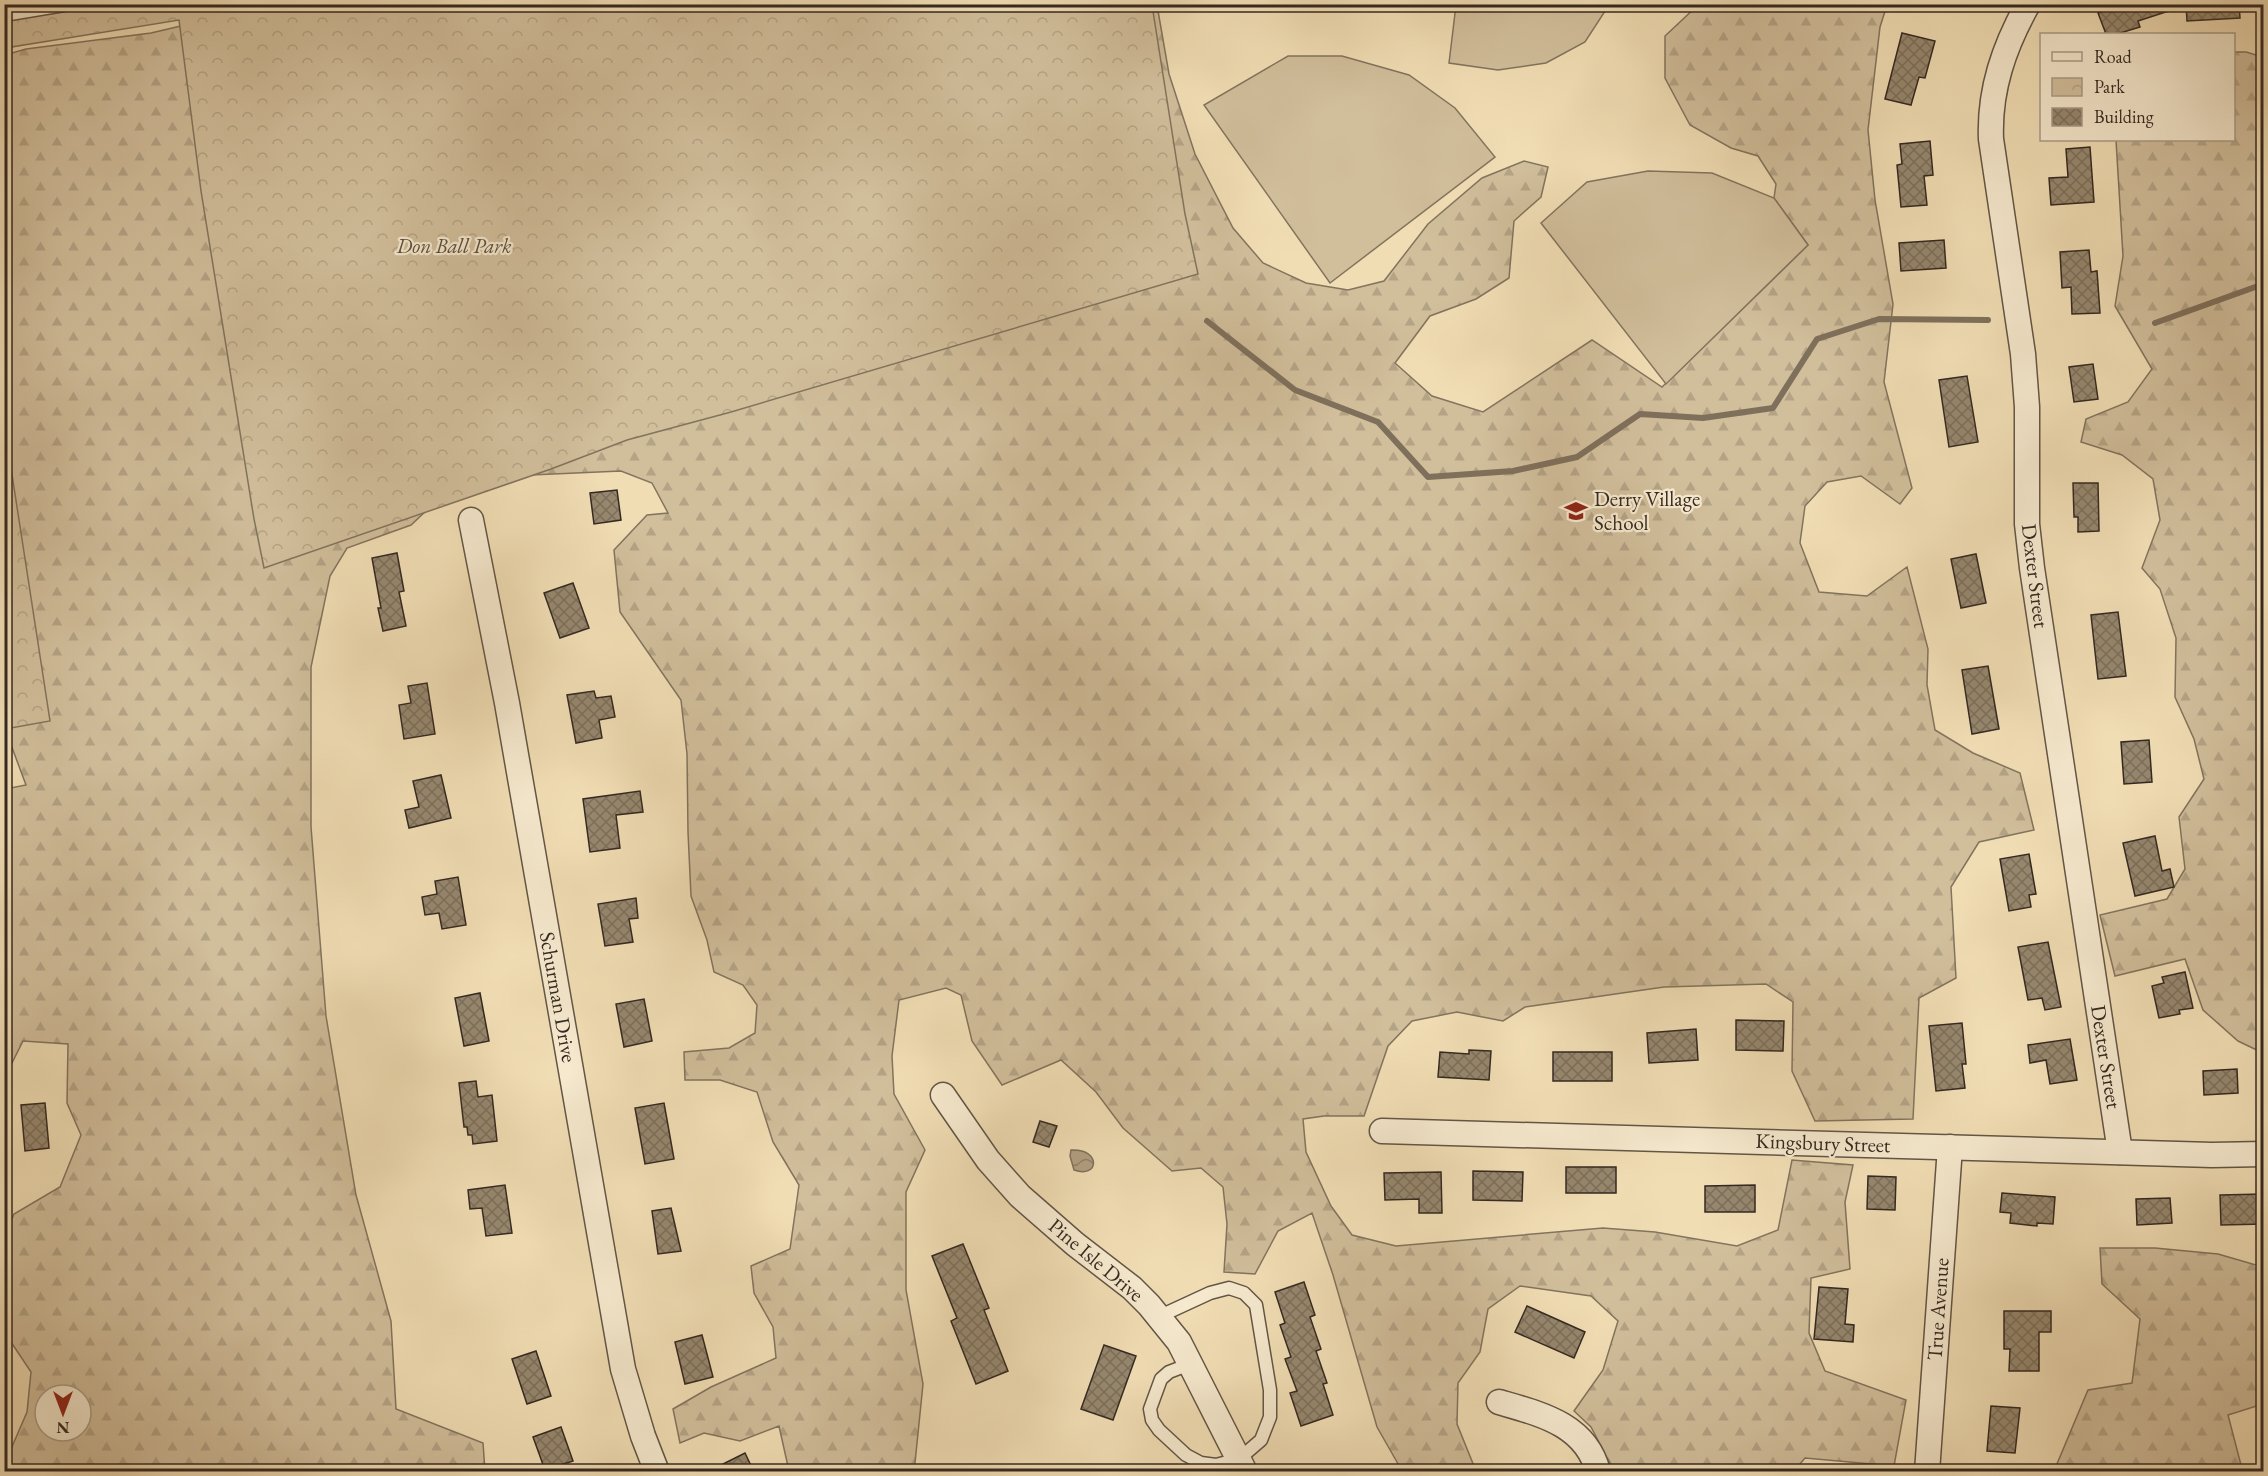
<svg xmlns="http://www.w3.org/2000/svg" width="2268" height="1476" font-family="'EB Garamond',serif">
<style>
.forest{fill:url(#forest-firs);stroke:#82745e;stroke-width:1.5;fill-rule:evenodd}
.park{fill:url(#park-crowns);stroke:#82745e;stroke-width:1.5}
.pitch{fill:#d1be9b;stroke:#82745e;stroke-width:1.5}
.water{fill:url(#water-waves);stroke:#7f705c;stroke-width:1.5}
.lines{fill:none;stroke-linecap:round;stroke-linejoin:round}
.stream{stroke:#7f705c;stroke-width:6}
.building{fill:url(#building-cross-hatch);stroke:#342922;stroke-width:1.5}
.lane-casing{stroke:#635646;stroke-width:15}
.street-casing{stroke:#635646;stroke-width:27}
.lane{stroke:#f6e9ce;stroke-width:12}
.street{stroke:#f6e9ce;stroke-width:24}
.labels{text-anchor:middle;stroke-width:4.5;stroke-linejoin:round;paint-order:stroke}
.park-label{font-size:21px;font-style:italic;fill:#5b4e40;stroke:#f6e9ce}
.poi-label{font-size:21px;fill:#342922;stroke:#f6e9ce;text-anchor:start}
.street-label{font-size:21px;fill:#342922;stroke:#f6e9ce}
</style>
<defs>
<pattern id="forest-firs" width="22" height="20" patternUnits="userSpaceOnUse" patternTransform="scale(1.5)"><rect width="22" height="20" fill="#d1be9b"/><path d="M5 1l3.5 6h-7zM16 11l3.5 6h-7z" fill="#b4a385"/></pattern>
<pattern id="park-crowns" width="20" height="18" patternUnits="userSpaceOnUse" patternTransform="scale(1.5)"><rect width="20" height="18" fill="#d1be9b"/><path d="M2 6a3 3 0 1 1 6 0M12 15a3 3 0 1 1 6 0" fill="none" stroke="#b4a385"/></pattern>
<pattern id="water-waves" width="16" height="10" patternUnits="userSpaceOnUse" patternTransform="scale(1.5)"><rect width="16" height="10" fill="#b1a082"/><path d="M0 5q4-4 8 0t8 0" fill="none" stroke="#91826a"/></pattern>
<pattern id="building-cross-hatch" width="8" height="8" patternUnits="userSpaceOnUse" patternTransform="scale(1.5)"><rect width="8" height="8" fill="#96876e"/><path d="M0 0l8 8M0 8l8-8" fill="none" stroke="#7b6e5a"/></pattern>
</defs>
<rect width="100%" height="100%" fill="#f1ddb4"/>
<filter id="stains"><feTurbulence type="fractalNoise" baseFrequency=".00333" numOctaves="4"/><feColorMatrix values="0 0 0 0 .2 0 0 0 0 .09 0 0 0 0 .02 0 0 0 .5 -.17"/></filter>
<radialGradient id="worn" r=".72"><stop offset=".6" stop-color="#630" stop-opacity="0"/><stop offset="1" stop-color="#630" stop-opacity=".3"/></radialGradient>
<g class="forest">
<path d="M274,4L1157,5L1169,74L1195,154L1233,228L1263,263L1306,283L1348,290L1384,281L1428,224L1482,178L1524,161L1548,167L1541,197L1514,221L1509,278L1476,299L1430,316L1395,363L1432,396L1483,412L1592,340L1662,387L1808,245L1774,198L1776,184L1758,156L1731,148L1690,125L1665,78V36L1698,5H1887L1880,27L1868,130L1875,200L1893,304L1884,382L1912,488L1900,504L1861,476L1827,482L1805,506L1800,543L1819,592L1867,596L1907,567L1928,649L1927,685L1935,730L1973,753L2020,773L2034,830L1979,842L1951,887L1956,978L1919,998L1913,1119L1815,1121L1792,1071L1793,1002L1766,984L1664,987L1525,1007L1503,1021L1457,1012L1412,1021L1388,1046L1364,1116H1324L1303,1119L1306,1152L1331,1206L1352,1235L1396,1246L1603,1228L1655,1232L1737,1246L1778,1230L1792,1160L1853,1165L1845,1202L1850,1269L1811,1278L1809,1333L1825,1371L1906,1400L1894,1466L1805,1458L1794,1471L1696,1472C1672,1460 1639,1471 1614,1471L1591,1427L1574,1411L1603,1370L1618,1321L1591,1296L1520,1286L1488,1309L1480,1352L1458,1383L1457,1424L1476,1471H1405L1401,1469L1377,1427L1333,1275L1312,1213L1278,1231L1255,1274L1224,1272L1227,1224L1223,1187L1201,1168L1172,1171L1123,1128L1096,1092L1061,1060L1002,1085L972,1041L961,995L946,988L899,1000L892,1056L894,1094L925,1150L906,1192V1290L923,1384L915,1463L916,1471H789L779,1426L740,1441L704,1433L680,1443L673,1409L711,1387L776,1358L773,1327L754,1293L751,1266L790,1249L799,1185L773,1142L757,1092L720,1080H685L684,1052L729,1048L755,1033L757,1005L743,985L714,972L707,940L691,896L688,832L687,754L681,700L620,612L614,550L647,515L668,513L652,483L621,471L507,476L445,493L411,525L347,548L330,576L311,667V827L326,1016L356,1195L391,1321L396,1409L483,1443L485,1471H5V1463L27,1412L31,1372L5,1333V1235L14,1214L60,1187L81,1135L67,1103L68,1044L23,1041L5,1077V789L26,785L4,726L5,55L26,49L151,33ZM45,1395H81V1431H45Z"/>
<polygon points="2234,52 2246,52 2263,57 2263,1053 2238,1041 2203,1010 2185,959 2115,976 2100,915 2167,899 2185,869 2179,817 2204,779 2194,739 2175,697 2176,638 2160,589 2142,568 2160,520 2153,479 2122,455 2081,442 2086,419 2128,402 2152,369 2115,306 2123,256 2116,140 2234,140"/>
<polygon points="2100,1248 2155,1248 2218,1254 2263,1267 2263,1404 2228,1415 2241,1465 2248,1471 2054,1471 2088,1390 2132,1383 2140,1319 2102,1284"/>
</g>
<g class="park">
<polygon points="5,4 1152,5 1185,214 1198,274 731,412 627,440 551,469 264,568 254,519 201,191 179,20 5,48"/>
<polygon points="5,429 50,721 5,729 4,729"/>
</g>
<g class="pitch">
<polygon points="1456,5 1456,4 1609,5 1585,42 1546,63 1498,70 1449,63"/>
<polygon points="1288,56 1342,56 1409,75 1455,108 1495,157 1330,283 1204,105"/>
<polygon points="1648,171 1712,173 1774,198 1808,245 1666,384 1541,223 1587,182"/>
</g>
<path class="water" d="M1071,1150C1101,1148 1100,1179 1074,1170L1070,1156Z"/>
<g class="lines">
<g class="stream">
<polyline points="1207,321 1295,390 1378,422 1428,477 1513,471 1577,457 1640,414 1703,418 1773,408 1817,339 1879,319 1988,320"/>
<polyline points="2155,323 2258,286 2264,281"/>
</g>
</g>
<g class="building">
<polygon points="2123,4 2177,4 2178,8 2138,21 2140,27 2117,34 2106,34 2098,13"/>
<polygon points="2186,4 2239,4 2240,18 2187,21"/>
<polygon points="1902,33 1935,41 1925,78 1919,77 1911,105 1885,99"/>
<polygon points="1930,141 1933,175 1924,176 1927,205 1901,207 1897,165 1902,164 1900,144"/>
<polygon points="2090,147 2094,202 2051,205 2049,178 2068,177 2066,149"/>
<polygon points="1944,240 1946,268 1901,271 1899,243"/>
<polygon points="2089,250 2091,272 2097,271 2100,313 2072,314 2071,287 2062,288 2060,252"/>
<polygon points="2093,364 2098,399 2074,402 2069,367"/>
<polygon points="1967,376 1978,442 1949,447 1939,380"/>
<polygon points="2073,483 2098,483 2099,531 2078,532 2078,517 2074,517"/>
<polygon points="617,490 621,520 594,524 590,493"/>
<polygon points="397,553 404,591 399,592 406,626 383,631 378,608 381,608 372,558"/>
<polygon points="1976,554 1986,603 1961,608 1951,559"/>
<polygon points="573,583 589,628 560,638 544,593"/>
<polygon points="2118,612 2126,676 2098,679 2091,615"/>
<polygon points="1988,666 1999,729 1972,734 1962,670"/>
<polygon points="427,683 435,734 404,739 399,705 411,703 408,686"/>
<polygon points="594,691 596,698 611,696 615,717 599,720 602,738 576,743 567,695"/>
<polygon points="2149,740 2152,782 2124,784 2121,742"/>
<polygon points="441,775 451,818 409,828 405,810 419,807 413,781"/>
<polygon points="640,791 643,812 616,815 620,848 590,852 583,799"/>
<polygon points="2155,836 2162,871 2170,869 2174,887 2135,896 2123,843"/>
<polygon points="2029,854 2036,894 2029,895 2031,907 2009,911 2000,859"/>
<polygon points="458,877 466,925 442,929 439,913 425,915 422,897 437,894 435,881"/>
<polygon points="636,898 638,918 629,919 633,942 605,946 598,904"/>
<polygon points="2048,942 2061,1007 2045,1010 2042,998 2028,1000 2018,947"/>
<polygon points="2185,972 2193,1008 2179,1010 2180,1014 2159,1018 2152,986 2164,983 2162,977"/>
<polygon points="480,993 489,1041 464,1046 455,998"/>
<polygon points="644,999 652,1041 624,1047 616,1004"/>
<polygon points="1736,1020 1784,1021 1783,1051 1736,1050"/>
<polygon points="1962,1023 1966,1064 1962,1064 1965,1088 1936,1091 1929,1026"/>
<polygon points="1696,1029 1698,1060 1649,1063 1647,1033"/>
<polygon points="2070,1039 2077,1080 2050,1084 2046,1060 2030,1063 2028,1045"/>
<polygon points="1469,1050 1491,1051 1489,1080 1438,1077 1440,1052 1469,1054"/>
<rect x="1553" y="1052" width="59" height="29"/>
<polygon points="2237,1069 2238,1093 2204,1095 2203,1071"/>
<polygon points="476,1081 478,1097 492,1095 497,1141 473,1144 472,1135 468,1135 467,1127 464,1127 459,1083"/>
<polygon points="45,1103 49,1148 25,1151 21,1105"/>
<polygon points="664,1103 674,1159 645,1164 635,1108"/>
<polygon points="1040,1121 1057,1126 1049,1147 1033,1142"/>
<rect x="1566" y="1167" width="50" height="26"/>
<polygon points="1473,1171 1523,1172 1522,1201 1473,1200"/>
<polygon points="1441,1172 1442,1213 1419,1213 1419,1199 1385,1200 1384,1173"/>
<polygon points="1868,1176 1896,1177 1895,1210 1867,1209"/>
<polygon points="505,1185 512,1233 486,1236 482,1208 470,1209 468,1190"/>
<polygon points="1755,1185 1755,1212 1705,1212 1705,1186"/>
<polygon points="2002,1193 2055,1197 2053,1224 2037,1223 2037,1226 2010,1223 2011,1213 2000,1212"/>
<polygon points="2264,1194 2264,1224 2221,1225 2220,1195"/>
<polygon points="2170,1198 2172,1223 2137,1225 2136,1199"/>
<polygon points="671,1208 681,1251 658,1254 652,1211"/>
<polygon points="963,1244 989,1308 984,1310 1008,1371 976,1384 951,1321 957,1318 932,1256"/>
<polygon points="1304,1282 1315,1315 1310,1317 1321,1349 1316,1351 1327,1383 1323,1384 1333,1415 1301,1426 1290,1393 1297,1391 1285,1359 1291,1357 1280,1325 1285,1323 1275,1292"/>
<polygon points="1819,1287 1848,1289 1845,1324 1854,1325 1853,1342 1814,1339"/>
<polygon points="1527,1306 1585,1332 1574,1358 1515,1332"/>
<polygon points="2004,1311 2051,1311 2051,1332 2039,1332 2039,1371 2009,1371 2010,1349 2004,1349"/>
<polygon points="702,1335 713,1377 685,1384 675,1342"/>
<polygon points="1104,1345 1136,1356 1113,1420 1081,1409"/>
<polygon points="536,1351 551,1396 527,1404 512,1359"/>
<polygon points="1991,1406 2020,1408 2015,1453 1987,1451"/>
<polygon points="561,1427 573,1461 545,1470 533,1437"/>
<polygon points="745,1453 754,1472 707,1472"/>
</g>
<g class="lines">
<g class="lane-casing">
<g id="lane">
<polyline points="4,15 70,4"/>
<polyline points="1158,1317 1210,1293 1229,1288 1244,1293 1256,1305 1270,1390 1270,1417 1261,1440 1239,1459 1216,1465 1201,1463 1186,1455 1159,1430 1152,1420 1150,1409 1161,1379 1169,1372 1190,1364"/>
</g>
</g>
<g class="street-casing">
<g id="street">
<path d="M2028,4C2004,47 1989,90 1991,139L2023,354L2027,407V524L2032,568L2120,1152"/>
<polyline points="471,520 507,703 623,1369 643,1436 657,1472"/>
<polyline points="943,1095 988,1160 1020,1196 1075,1244 1132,1288 1149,1305 1179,1342 1245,1472"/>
<polyline points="1382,1131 2212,1155 2264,1154"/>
<path d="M1499,1402C1540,1414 1586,1424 1598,1472"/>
<polyline points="1927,1472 1950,1147"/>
</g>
</g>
<use href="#lane" class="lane"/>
<use href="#street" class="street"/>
</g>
<defs>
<g id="school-bare" transform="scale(1.8)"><path d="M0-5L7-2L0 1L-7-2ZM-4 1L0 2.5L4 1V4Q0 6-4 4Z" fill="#8f2418" stroke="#f6e9ce" stroke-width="2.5" paint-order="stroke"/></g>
</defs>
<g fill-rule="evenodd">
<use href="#school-bare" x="1576" y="511"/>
</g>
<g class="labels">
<g class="park-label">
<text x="454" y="253">Don Ball Park</text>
</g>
<g class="poi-label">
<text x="1594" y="506">Derry Village<tspan x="1594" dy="24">School</tspan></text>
</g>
<g class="street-label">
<text transform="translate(2035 576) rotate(83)" y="7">Dexter Street</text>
<text transform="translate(558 997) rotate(80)" y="7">Schurman Drive</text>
<text transform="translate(2106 1057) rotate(81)" y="7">Dexter Street</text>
<text transform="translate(1823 1143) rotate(2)" y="7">Kingsbury Street</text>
<text transform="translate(1096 1260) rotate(40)" y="7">Pine Isle Drive</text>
<text transform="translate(1938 1309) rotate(-86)" y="7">True Avenue</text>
</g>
</g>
<rect width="2268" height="1476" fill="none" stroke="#f1ddb4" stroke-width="24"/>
<rect x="6" y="6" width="2256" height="1464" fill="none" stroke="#342922" stroke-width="3"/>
<rect x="12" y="12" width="2244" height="1452" fill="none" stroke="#342922" stroke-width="1.5"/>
<rect x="2040" y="33" width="195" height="108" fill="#f6e9ce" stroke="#a89c89" stroke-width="1.5"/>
<rect x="2052" y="52" width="30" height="9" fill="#f6e9ce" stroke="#a89c89" stroke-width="1.5"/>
<text x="2094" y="63" font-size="18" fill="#342922">Road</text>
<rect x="2052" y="78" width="30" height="18" fill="url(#park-crowns)" stroke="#a89c89" stroke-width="1.5"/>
<text x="2094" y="93" font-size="18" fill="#342922">Park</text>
<rect x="2052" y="108" width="30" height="18" fill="url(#building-cross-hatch)" stroke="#a89c89" stroke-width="1.5"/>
<text x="2094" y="123" font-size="18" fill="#342922">Building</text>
<g transform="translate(63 1413) rotate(180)"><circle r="28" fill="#f6e9ce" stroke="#a89c89" stroke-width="1.5"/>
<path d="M0-4.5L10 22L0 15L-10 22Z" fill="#8f2418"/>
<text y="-9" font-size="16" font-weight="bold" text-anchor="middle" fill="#342922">N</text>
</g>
<rect width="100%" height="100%" filter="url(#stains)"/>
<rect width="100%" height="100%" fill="url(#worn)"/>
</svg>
